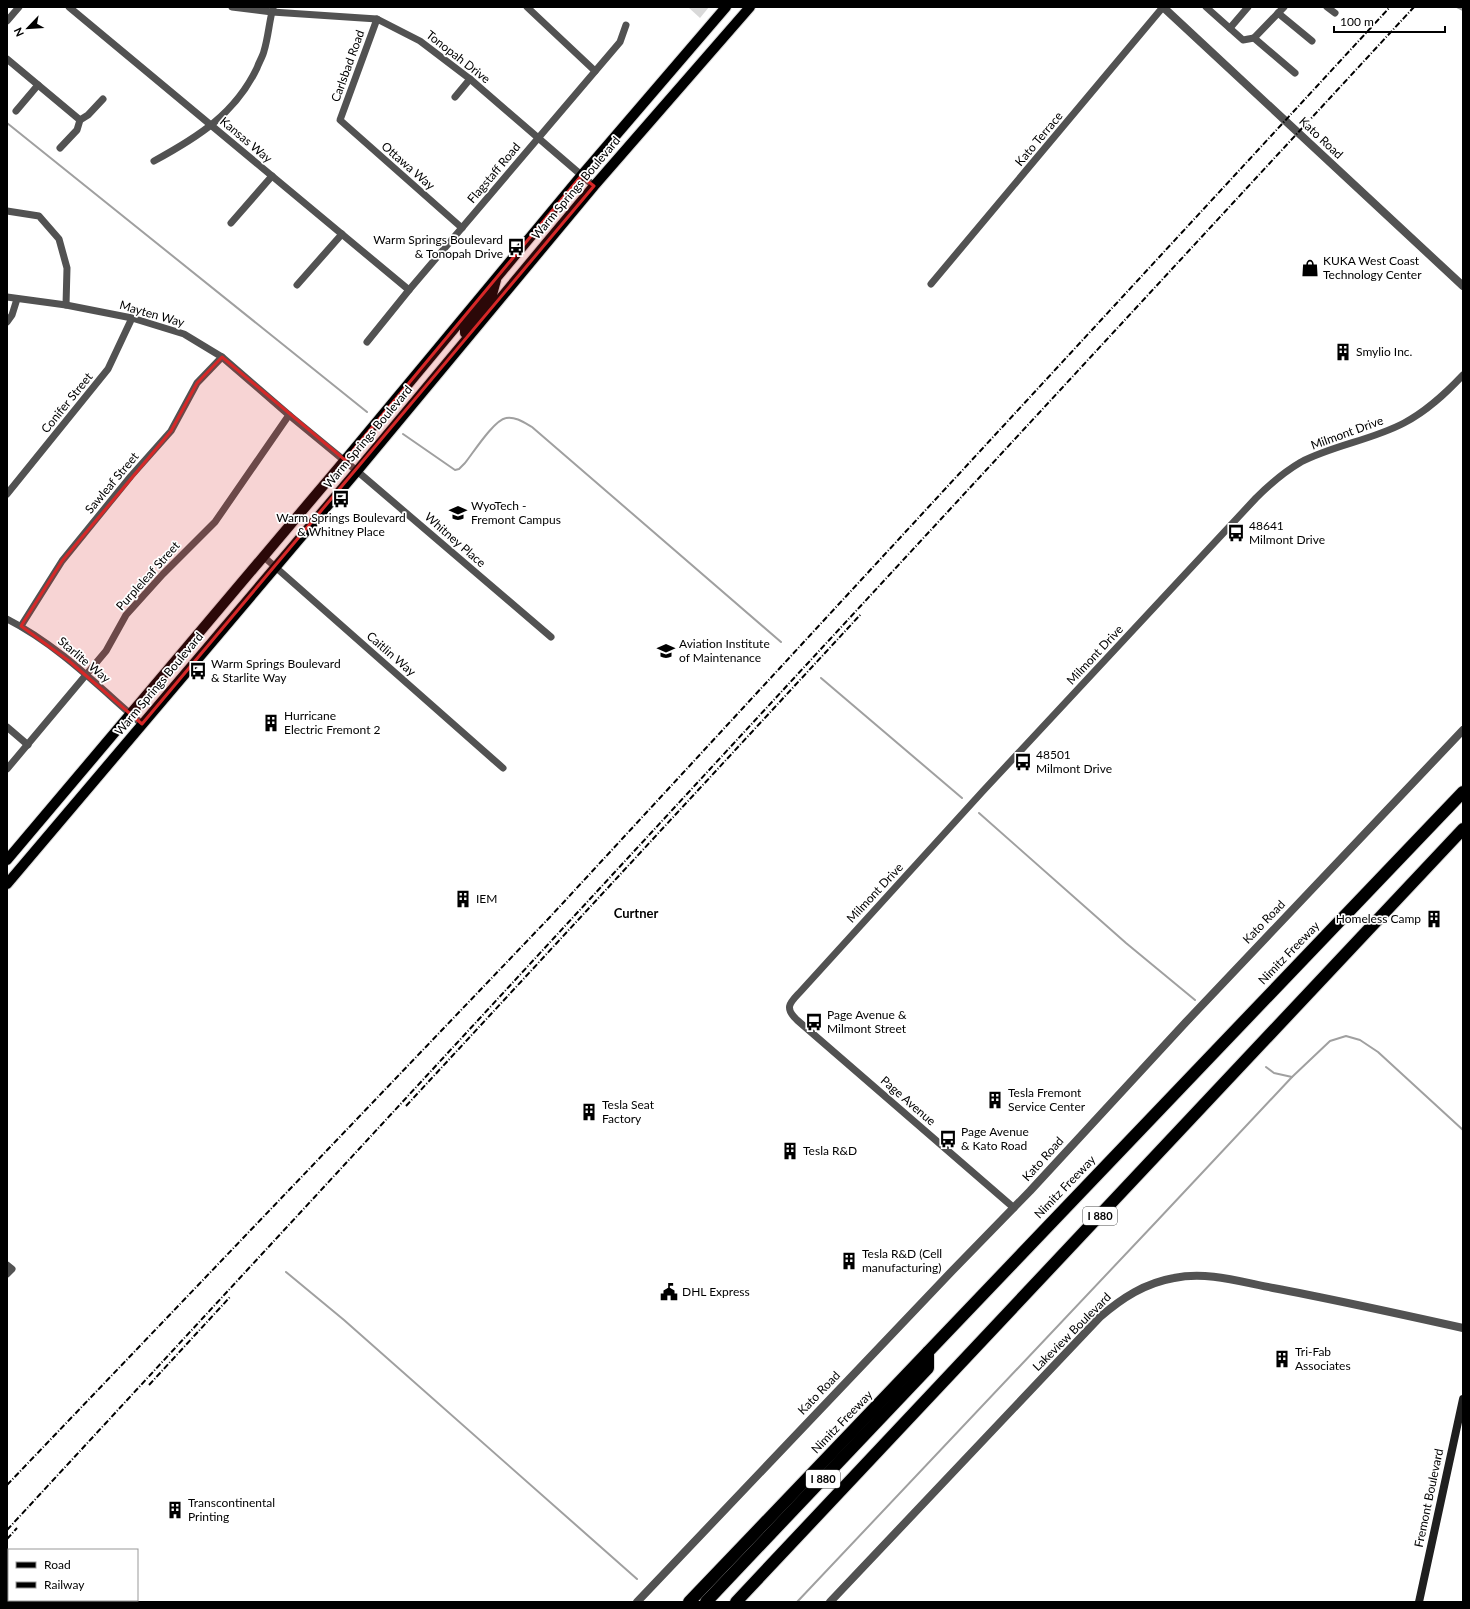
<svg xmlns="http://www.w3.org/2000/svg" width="1470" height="1609" font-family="Lato,sans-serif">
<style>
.green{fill:#d9d9d9}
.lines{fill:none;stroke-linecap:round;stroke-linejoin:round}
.stream{stroke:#a0a0a0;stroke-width:2}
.primary-casing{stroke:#dbdbdb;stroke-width:12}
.motorway-casing{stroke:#dbdbdb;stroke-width:14}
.minor{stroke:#525252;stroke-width:7}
.tertiary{stroke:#525252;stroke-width:8}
.secondary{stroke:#1f1f1f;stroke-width:8}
.primary{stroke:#000;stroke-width:10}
.motorway{stroke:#000;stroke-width:12}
.rail{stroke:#000;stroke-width:2;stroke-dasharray:6 2 1 2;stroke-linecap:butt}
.marked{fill:#d62828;fill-opacity:0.2;stroke:#d62828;stroke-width:3;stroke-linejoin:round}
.labels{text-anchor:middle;stroke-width:3.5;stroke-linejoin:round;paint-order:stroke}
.shield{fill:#fff;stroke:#4c4c4c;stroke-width:1}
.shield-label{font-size:11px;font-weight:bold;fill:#000}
.street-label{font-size:12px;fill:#000;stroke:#fff}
.poi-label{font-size:12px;fill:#000;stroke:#fff;text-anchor:start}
.neighbourhood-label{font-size:13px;font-weight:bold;fill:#000;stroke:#fff}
</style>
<rect width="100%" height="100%" fill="#fff"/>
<polygon class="green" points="688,7 709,7 700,18"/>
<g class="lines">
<g class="stream">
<polyline points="1457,7 1463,10"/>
<polyline points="7,123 367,412"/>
<path d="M403,434L455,470L459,469L465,463C473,453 494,420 506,418C515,416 525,423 532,427L781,642"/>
<polyline points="821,678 962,798"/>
<polyline points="979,813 1126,943 1195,1000"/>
<polyline points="1266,1067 1274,1073 1292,1077"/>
<polyline points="286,1272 344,1320 637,1579"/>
<polyline points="797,1602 1156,1222 1292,1077 1330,1041 1346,1036 1360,1040 1378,1052 1463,1130"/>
</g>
<g class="primary-casing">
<g id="primary">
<polyline points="465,333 465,329 492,295 496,280"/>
<polyline points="7,860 345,460 581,176 726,7"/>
<polyline points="7,884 357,471 594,186 750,7"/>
</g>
</g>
<g class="motorway-casing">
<g id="motorway">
<polyline points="689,1602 1463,792"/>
<polyline points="706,1602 928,1368 928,1352"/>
<polyline points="736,1602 1463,829"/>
</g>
</g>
<g class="minor">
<polyline points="69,7 409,290"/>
<polyline points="232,7 272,12 377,19 420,41 470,79 594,186"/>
<polyline points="527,7 595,71"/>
<polyline points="1206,7 1243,40 1254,38 1284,7"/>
<polyline points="1327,7 1335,13"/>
<polyline points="1278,13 1312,41"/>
<polyline points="377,19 340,120 462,228"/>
<polyline points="7,21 19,7"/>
<polyline points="1230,28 1248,7"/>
<polyline points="1254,38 1295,73"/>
<polyline points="7,59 80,120"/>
<polyline points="455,97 470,79"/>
<polyline points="16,111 38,85"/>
<polyline points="60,148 77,130 80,120 88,115 103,99"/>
<path d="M154,161C198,137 235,114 257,68C259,62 263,56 264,51C268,38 269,24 272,12L273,9"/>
<polyline points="7,211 39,216 59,239 67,268 66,305"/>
<polyline points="231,223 272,176"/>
<polyline points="931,284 1163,7"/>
<polyline points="297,285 342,234"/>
<polyline points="7,297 66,305 132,318 184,334 222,357 289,415 357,471 551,637"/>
<polyline points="7,322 12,315 17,299"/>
<polyline points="367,342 409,290 620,42 626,25"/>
<polyline points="7,494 108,369 132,318"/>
<polyline points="264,557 503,768"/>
<path d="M7,619C58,645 99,687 142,724"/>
<polyline points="21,626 62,561 131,476 171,431 197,383 222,357"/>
<polyline points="7,727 28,745"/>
<polyline points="7,769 106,651 126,615 163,574 215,522 289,415"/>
<path d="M1014,1208L797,1020C783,1007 791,1002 801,991L983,791L1256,498C1270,484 1284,472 1301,462C1334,445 1372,440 1404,423C1427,411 1445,394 1463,375"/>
<polyline points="7,1265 12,1269 7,1274"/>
</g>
<g class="tertiary">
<polyline points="1163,7 1463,286"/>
<polyline points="637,1602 952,1271 1030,1191 1186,1022 1463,730"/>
<path d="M830,1602L1100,1317C1122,1298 1145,1283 1174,1278C1207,1271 1241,1282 1273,1288C1337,1300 1400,1314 1463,1328"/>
</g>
<polyline class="secondary" points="1419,1602 1463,1399"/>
<use href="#primary" class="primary"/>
<use href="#motorway" class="motorway"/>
<g class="rail">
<polyline points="406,1106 861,614"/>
<polyline points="149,1385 230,1297"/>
<polyline points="7,1485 550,917 1390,7"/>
<polyline points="7,1530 1414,7"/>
<polyline points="7,1539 17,1528"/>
</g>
</g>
<path class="marked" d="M581,176L594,186L142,724L69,661L21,626L62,561L171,431L197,383L222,357L345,460Z"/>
<defs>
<g id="bus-bare" transform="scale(1.38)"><path d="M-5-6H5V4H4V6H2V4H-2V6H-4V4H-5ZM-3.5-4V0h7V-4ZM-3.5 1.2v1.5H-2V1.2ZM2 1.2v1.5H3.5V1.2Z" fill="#000" stroke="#fff" stroke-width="2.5" paint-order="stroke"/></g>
<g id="shop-bare" transform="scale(1.38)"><path d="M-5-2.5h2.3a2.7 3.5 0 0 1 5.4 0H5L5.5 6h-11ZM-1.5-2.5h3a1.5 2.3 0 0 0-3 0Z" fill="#000" stroke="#fff" stroke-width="2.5" paint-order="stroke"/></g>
<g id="building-bare" transform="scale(1.38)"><path d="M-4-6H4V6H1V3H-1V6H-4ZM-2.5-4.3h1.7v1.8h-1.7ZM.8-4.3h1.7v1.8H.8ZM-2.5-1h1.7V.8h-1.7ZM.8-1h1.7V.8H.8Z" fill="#000" stroke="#fff" stroke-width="2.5" paint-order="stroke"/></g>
<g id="school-bare" transform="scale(1.38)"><path d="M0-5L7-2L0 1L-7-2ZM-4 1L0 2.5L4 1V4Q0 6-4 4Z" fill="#000" stroke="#fff" stroke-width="2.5" paint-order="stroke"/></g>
<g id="university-bare" transform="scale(1.38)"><path d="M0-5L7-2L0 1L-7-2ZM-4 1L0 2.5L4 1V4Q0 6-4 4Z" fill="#000" stroke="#fff" stroke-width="2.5" paint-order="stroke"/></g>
<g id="civic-bare" transform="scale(1.38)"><path d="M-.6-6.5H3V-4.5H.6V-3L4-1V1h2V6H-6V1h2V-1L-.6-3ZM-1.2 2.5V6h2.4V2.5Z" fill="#000" stroke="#fff" stroke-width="2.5" paint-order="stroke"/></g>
</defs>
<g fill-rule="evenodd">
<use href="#bus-bare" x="516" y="247"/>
<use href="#shop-bare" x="1310" y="268"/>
<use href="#building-bare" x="1343" y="352"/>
<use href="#bus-bare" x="341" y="499"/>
<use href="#school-bare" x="458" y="513"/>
<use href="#bus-bare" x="1236" y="533"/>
<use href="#university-bare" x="666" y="651"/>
<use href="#bus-bare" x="198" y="671"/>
<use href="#building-bare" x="271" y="723"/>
<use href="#bus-bare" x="1023" y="762"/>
<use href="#building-bare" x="463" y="899"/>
<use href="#building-bare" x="1434" y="919"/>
<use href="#bus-bare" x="814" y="1022"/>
<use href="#building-bare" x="995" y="1100"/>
<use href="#building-bare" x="589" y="1112"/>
<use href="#bus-bare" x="948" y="1139"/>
<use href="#building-bare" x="790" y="1151"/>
<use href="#building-bare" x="849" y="1261"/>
<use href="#civic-bare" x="669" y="1292"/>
<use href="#building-bare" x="1282" y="1359"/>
<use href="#building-bare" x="175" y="1510"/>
</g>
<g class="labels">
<g class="shield">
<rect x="1083" y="1207" width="34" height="18" rx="3"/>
<rect x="806" y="1470" width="34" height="18" rx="3"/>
</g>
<g class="shield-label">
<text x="1100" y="1220">I 880</text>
<text x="823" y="1483">I 880</text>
</g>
<g class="street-label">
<text transform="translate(458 57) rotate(38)" y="4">Tonopah Drive</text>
<text transform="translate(348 66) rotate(-70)" y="4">Carlsbad Road</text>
<text transform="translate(1321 138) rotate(43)" y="4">Kato Road</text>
<text transform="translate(1039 139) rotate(-50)" y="4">Kato Terrace</text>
<text transform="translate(246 140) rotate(40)" y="4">Kansas Way</text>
<text transform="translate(408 166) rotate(41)" y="4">Ottawa Way</text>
<text transform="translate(494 173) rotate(-50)" y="4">Flagstaff Road</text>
<text transform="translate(576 188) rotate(-50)" y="4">Warm Springs Boulevard</text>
<text transform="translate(152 314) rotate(16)" y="4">Mayten Way</text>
<text transform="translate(67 403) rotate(-51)" y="4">Conifer Street</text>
<text transform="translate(1347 433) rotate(-20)" y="4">Milmont Drive</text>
<text transform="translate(368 437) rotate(-50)" y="4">Warm Springs Boulevard</text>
<text transform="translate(112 483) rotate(-50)" y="4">Sawleaf Street</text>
<text transform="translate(455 540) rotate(41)" y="4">Whitney Place</text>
<text transform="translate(148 576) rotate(-48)" y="4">Purpleleaf Street</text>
<text transform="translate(391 654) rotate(41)" y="4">Caitlin Way</text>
<text transform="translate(1095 655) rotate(-47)" y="4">Milmont Drive</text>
<text transform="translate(84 660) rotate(40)" y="4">Starlite Way</text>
<text transform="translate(159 684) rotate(-50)" y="4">Warm Springs Boulevard</text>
<text transform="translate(875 893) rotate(-47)" y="4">Milmont Drive</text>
<text transform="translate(1264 922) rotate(-46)" y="4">Kato Road</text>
<text transform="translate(1289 953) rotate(-46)" y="4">Nimitz Freeway</text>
<text transform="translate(908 1101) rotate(41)" y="4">Page Avenue</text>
<text transform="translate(1043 1159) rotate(-48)" y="4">Kato Road</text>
<text transform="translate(1065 1187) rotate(-46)" y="4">Nimitz Freeway</text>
<text transform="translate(1072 1332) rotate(-45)" y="4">Lakeview Boulevard</text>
<text transform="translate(819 1393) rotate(-46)" y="4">Kato Road</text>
<text transform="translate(842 1422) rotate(-46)" y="4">Nimitz Freeway</text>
<text transform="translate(1429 1498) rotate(-78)" y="4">Fremont Boulevard</text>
</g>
<g class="poi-label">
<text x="503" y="244" text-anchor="end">Warm Springs Boulevard<tspan x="503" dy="14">&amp; Tonopah Drive</tspan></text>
<text x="1323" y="265">KUKA West Coast<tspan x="1323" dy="14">Technology Center</tspan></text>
<text x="1356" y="356">Smylio Inc.</text>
<text x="471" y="510">WyoTech -<tspan x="471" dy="14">Fremont Campus</tspan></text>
<text x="341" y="522" text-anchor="middle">Warm Springs Boulevard<tspan x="341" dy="14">&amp; Whitney Place</tspan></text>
<text x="1249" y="530">48641<tspan x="1249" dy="14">Milmont Drive</tspan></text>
<text x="679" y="648">Aviation Institute<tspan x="679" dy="14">of Maintenance</tspan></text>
<text x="211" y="668">Warm Springs Boulevard<tspan x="211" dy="14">&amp; Starlite Way</tspan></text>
<text x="284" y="720">Hurricane<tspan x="284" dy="14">Electric Fremont 2</tspan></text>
<text x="1036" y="759">48501<tspan x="1036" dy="14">Milmont Drive</tspan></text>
<text x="476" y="903">IEM</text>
<text x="1421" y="923" text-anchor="end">Homeless Camp</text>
<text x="827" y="1019">Page Avenue &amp;<tspan x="827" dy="14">Milmont Street</tspan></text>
<text x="1008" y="1097">Tesla Fremont<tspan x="1008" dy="14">Service Center</tspan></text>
<text x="602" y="1109">Tesla Seat<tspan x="602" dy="14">Factory</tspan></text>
<text x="961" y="1136">Page Avenue<tspan x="961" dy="14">&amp; Kato Road</tspan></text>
<text x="803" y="1155">Tesla R&amp;D</text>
<text x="862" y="1258">Tesla R&amp;D (Cell<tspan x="862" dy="14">manufacturing)</tspan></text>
<text x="682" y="1296">DHL Express</text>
<text x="1295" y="1356">Tri-Fab<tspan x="1295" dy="14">Associates</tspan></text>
<text x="188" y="1507">Transcontinental<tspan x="188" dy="14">Printing</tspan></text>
</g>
<g class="neighbourhood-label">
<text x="636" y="918">Curtner</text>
</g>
</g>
<rect width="1470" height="1609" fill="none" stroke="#000000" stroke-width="16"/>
<rect x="8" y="1549" width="130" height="52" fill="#ffffff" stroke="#999999"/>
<rect x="16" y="1562" width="20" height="6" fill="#000000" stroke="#999999"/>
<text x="44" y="1569" font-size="12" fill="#000000">Road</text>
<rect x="16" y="1582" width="20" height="6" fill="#000000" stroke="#999999"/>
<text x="44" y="1589" font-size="12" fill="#000000">Railway</text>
<g transform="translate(28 28) rotate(245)" stroke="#ffffff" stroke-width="3" paint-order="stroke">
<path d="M0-3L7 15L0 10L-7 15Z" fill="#000000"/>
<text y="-6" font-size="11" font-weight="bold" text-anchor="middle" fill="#000000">N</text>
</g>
<path d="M1334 26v6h111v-6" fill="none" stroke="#000000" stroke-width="2"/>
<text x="1340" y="26" font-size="12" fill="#000000" stroke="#ffffff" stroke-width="3" paint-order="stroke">100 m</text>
</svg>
